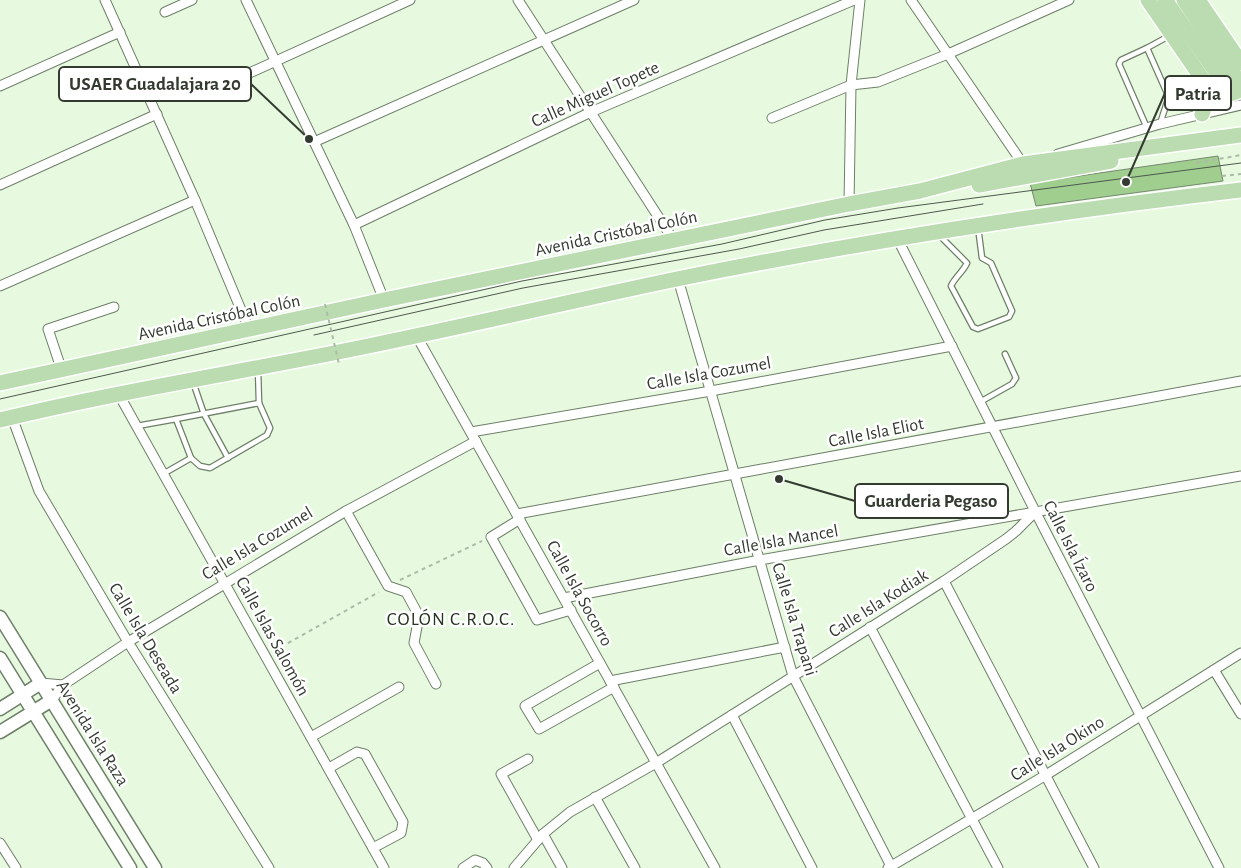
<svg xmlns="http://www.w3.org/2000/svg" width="1241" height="868" font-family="'Alegreya Sans',sans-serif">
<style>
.building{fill:#9fce8f;stroke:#778972}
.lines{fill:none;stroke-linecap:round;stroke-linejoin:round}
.lane-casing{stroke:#6e7f68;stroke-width:7}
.street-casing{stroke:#6e7f68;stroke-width:11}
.secondary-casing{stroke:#6e7f68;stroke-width:15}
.primary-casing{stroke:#fff;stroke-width:18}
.path{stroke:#acbba7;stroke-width:2;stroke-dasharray:4 4;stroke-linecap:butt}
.lane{stroke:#fff;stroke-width:4.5}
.street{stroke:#fff;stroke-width:9}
.secondary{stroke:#fff;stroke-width:12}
.primary{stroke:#bbdcb0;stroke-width:15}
.tram{stroke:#4e584c;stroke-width:1}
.path-bridge{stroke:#acbba7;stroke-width:2;stroke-dasharray:4 4;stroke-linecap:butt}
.labels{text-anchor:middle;stroke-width:5;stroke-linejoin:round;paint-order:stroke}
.street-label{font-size:18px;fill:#333b31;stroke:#fff}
.neighbourhood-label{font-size:19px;letter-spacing:1px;fill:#273521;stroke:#fff}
.leader{fill:none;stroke:#333b31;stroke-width:2}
.callout-dot{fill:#333b31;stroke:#fff;stroke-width:2}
.callout{fill:#fff;stroke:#333b31;stroke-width:2}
.callout-label{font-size:19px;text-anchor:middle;font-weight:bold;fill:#333b31}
</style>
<rect width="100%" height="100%" fill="#e7fae0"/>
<polygon class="building" points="1218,156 1223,181 1036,206 1030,183"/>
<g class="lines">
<g class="lane-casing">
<g id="lane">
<polyline points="1147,48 1121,60 1119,64 1147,128"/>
<polyline points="1160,124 1168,99 1167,93 1147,48 1169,36"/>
<path d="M940,236L967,263C963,272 955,277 951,286L973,327L978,329L1009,317L1012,311L991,263L982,258L978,227"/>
<polyline points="258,369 259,403"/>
<polyline points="193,382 204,414 228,458"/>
<polyline points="980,402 1012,384 1016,378 1005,354"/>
<polyline points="176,419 259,403 270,428 267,435 210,468 200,466 191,458"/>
<polyline points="137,426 176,419 191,458 163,474"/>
</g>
</g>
<g class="street-casing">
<g id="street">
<polyline points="105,0 195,200 249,329"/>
<polyline points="246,0 354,225 384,300"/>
<polyline points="518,0 674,241"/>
<polyline points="911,0 1023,164 1026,163"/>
<polyline points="165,12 192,0"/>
<polyline points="0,86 120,32"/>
<polyline points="199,96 410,0"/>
<polyline points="772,118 851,85 878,82 948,54 1069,0"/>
<polyline points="314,142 634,0"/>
<polyline points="1058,154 1160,124 1241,105"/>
<polyline points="0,185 157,114"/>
<polyline points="849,204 851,85 860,0"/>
<polyline points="354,225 591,112 854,0"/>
<polyline points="897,238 1035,511 1219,868"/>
<polyline points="678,279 793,676 892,868"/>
<polyline points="0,286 195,200"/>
<polyline points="416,335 715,868"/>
<polyline points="62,371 48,329 114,307"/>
<polyline points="118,393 384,868"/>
<polyline points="12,417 39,491 128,642 269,868"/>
<polyline points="471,432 711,391 952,346"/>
<polyline points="346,511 388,586 406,592 419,616 414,643 436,684"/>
<polyline points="517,514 1241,381"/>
<polyline points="520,519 491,537 537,620 571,610"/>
<polyline points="944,581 1094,868"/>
<polyline points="564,598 760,560 1241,476"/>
<polyline points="870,627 998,868"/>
<polyline points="600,663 525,706 539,729 614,687"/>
<polyline points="1214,670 1241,714"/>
<polyline points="610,681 785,647"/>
<polyline points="41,683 63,685"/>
<polyline points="52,700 63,685 128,642 346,511 476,441"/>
<polyline points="732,715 812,868"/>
<polyline points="311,737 399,687"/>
<polyline points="528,759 501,774 538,840"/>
<polyline points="329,768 357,752 365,754 403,822 401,833 373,848"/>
<polyline points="595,797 635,868"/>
<polyline points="543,834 562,868"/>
<polyline points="0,843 16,868"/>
<polyline points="463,868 475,860 483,863 487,868"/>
<polyline points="514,868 543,834 570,812 656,763 944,581 1006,539 1016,531 1035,512"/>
<polyline points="888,868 1046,775 1241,653"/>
</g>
</g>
<g class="secondary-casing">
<g id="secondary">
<polyline points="0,617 155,868"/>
<polyline points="0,658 130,868"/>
<polyline points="0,709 41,683"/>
<polyline points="0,732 52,700"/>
</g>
</g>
<g class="primary-casing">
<g id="primary">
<path d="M1148,0L1210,90C1222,96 1230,96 1241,89"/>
<polyline points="1165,0 1221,79"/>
<polyline points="1184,0 1241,85"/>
<polyline points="1198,0 1241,63"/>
<polyline points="1202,114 1210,90"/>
<polyline points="979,185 1111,161"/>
<polyline points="0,383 384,300 849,204 920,191 1023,164 1241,135"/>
<path d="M0,420C123,390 249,371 373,345C475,324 576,300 677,279C864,241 1052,212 1241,190"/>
</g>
</g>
<g class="path">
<polyline points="1196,163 1241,155"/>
<polyline points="1222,176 1241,174"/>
<polyline points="400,580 482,541"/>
<polyline points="274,651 379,592"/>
</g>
<use href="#lane" class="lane"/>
<use href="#street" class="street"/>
<use href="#secondary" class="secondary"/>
<use href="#primary" class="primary"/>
<g class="tram">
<polyline points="314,335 523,288 739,249 824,230 983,204"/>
<polyline points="0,399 522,281 722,244 825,220 898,208 1241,163"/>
</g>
<polyline class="path-bridge" points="325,304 339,364"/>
</g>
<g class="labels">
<g class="street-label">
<text transform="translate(595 94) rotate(-24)" y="6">Calle Miguel Topete</text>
<text transform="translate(616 233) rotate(-12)" y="6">Avenida Cristóbal Colón</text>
<text transform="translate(219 317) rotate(-12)" y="6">Avenida Cristóbal Colón</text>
<text transform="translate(709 373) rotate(-10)" y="6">Calle Isla Cozumel</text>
<text transform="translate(876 432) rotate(-11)" y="6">Calle Isla Eliot</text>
<text transform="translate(781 540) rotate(-10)" y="6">Calle Isla Mancel</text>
<text transform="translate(257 543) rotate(-31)" y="6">Calle Isla Cozumel</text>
<text transform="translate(1071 546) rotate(63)" y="6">Calle Isla Ízaro</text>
<text transform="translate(580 593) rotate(61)" y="6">Calle Isla Socorro</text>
<text transform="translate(878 603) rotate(-32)" y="6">Calle Isla Kodiak</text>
<text transform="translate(795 619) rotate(73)" y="6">Calle Isla Trapani</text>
<text transform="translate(273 636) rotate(61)" y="6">Calle Islas Salomón</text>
<text transform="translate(146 638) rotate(59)" y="6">Calle Isla Deseada</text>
<text transform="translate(93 733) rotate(58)" y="6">Avenida Isla Raza</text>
<text transform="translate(1057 748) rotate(-32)" y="6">Calle Isla Okino</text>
</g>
<g class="neighbourhood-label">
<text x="451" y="625">COLÓN C.R.O.C.</text>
</g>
</g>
<path class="leader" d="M309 139L251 84M1126 182L1165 93M779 479L855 501"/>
<g class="callout-dot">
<circle cx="309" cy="139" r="5"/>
<circle cx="1126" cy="182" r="5"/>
<circle cx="779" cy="479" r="5"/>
</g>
<g class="callout">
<rect x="59" y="67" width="192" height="34" rx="5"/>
<rect x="1165" y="76" width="66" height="34" rx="5"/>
<rect x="855" y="484" width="153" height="34" rx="5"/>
</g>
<g class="callout-label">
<text x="155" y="90">USAER Guadalajara 20</text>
<text x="1198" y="100">Patria</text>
<text x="931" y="507">Guarderia Pegaso</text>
</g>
</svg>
